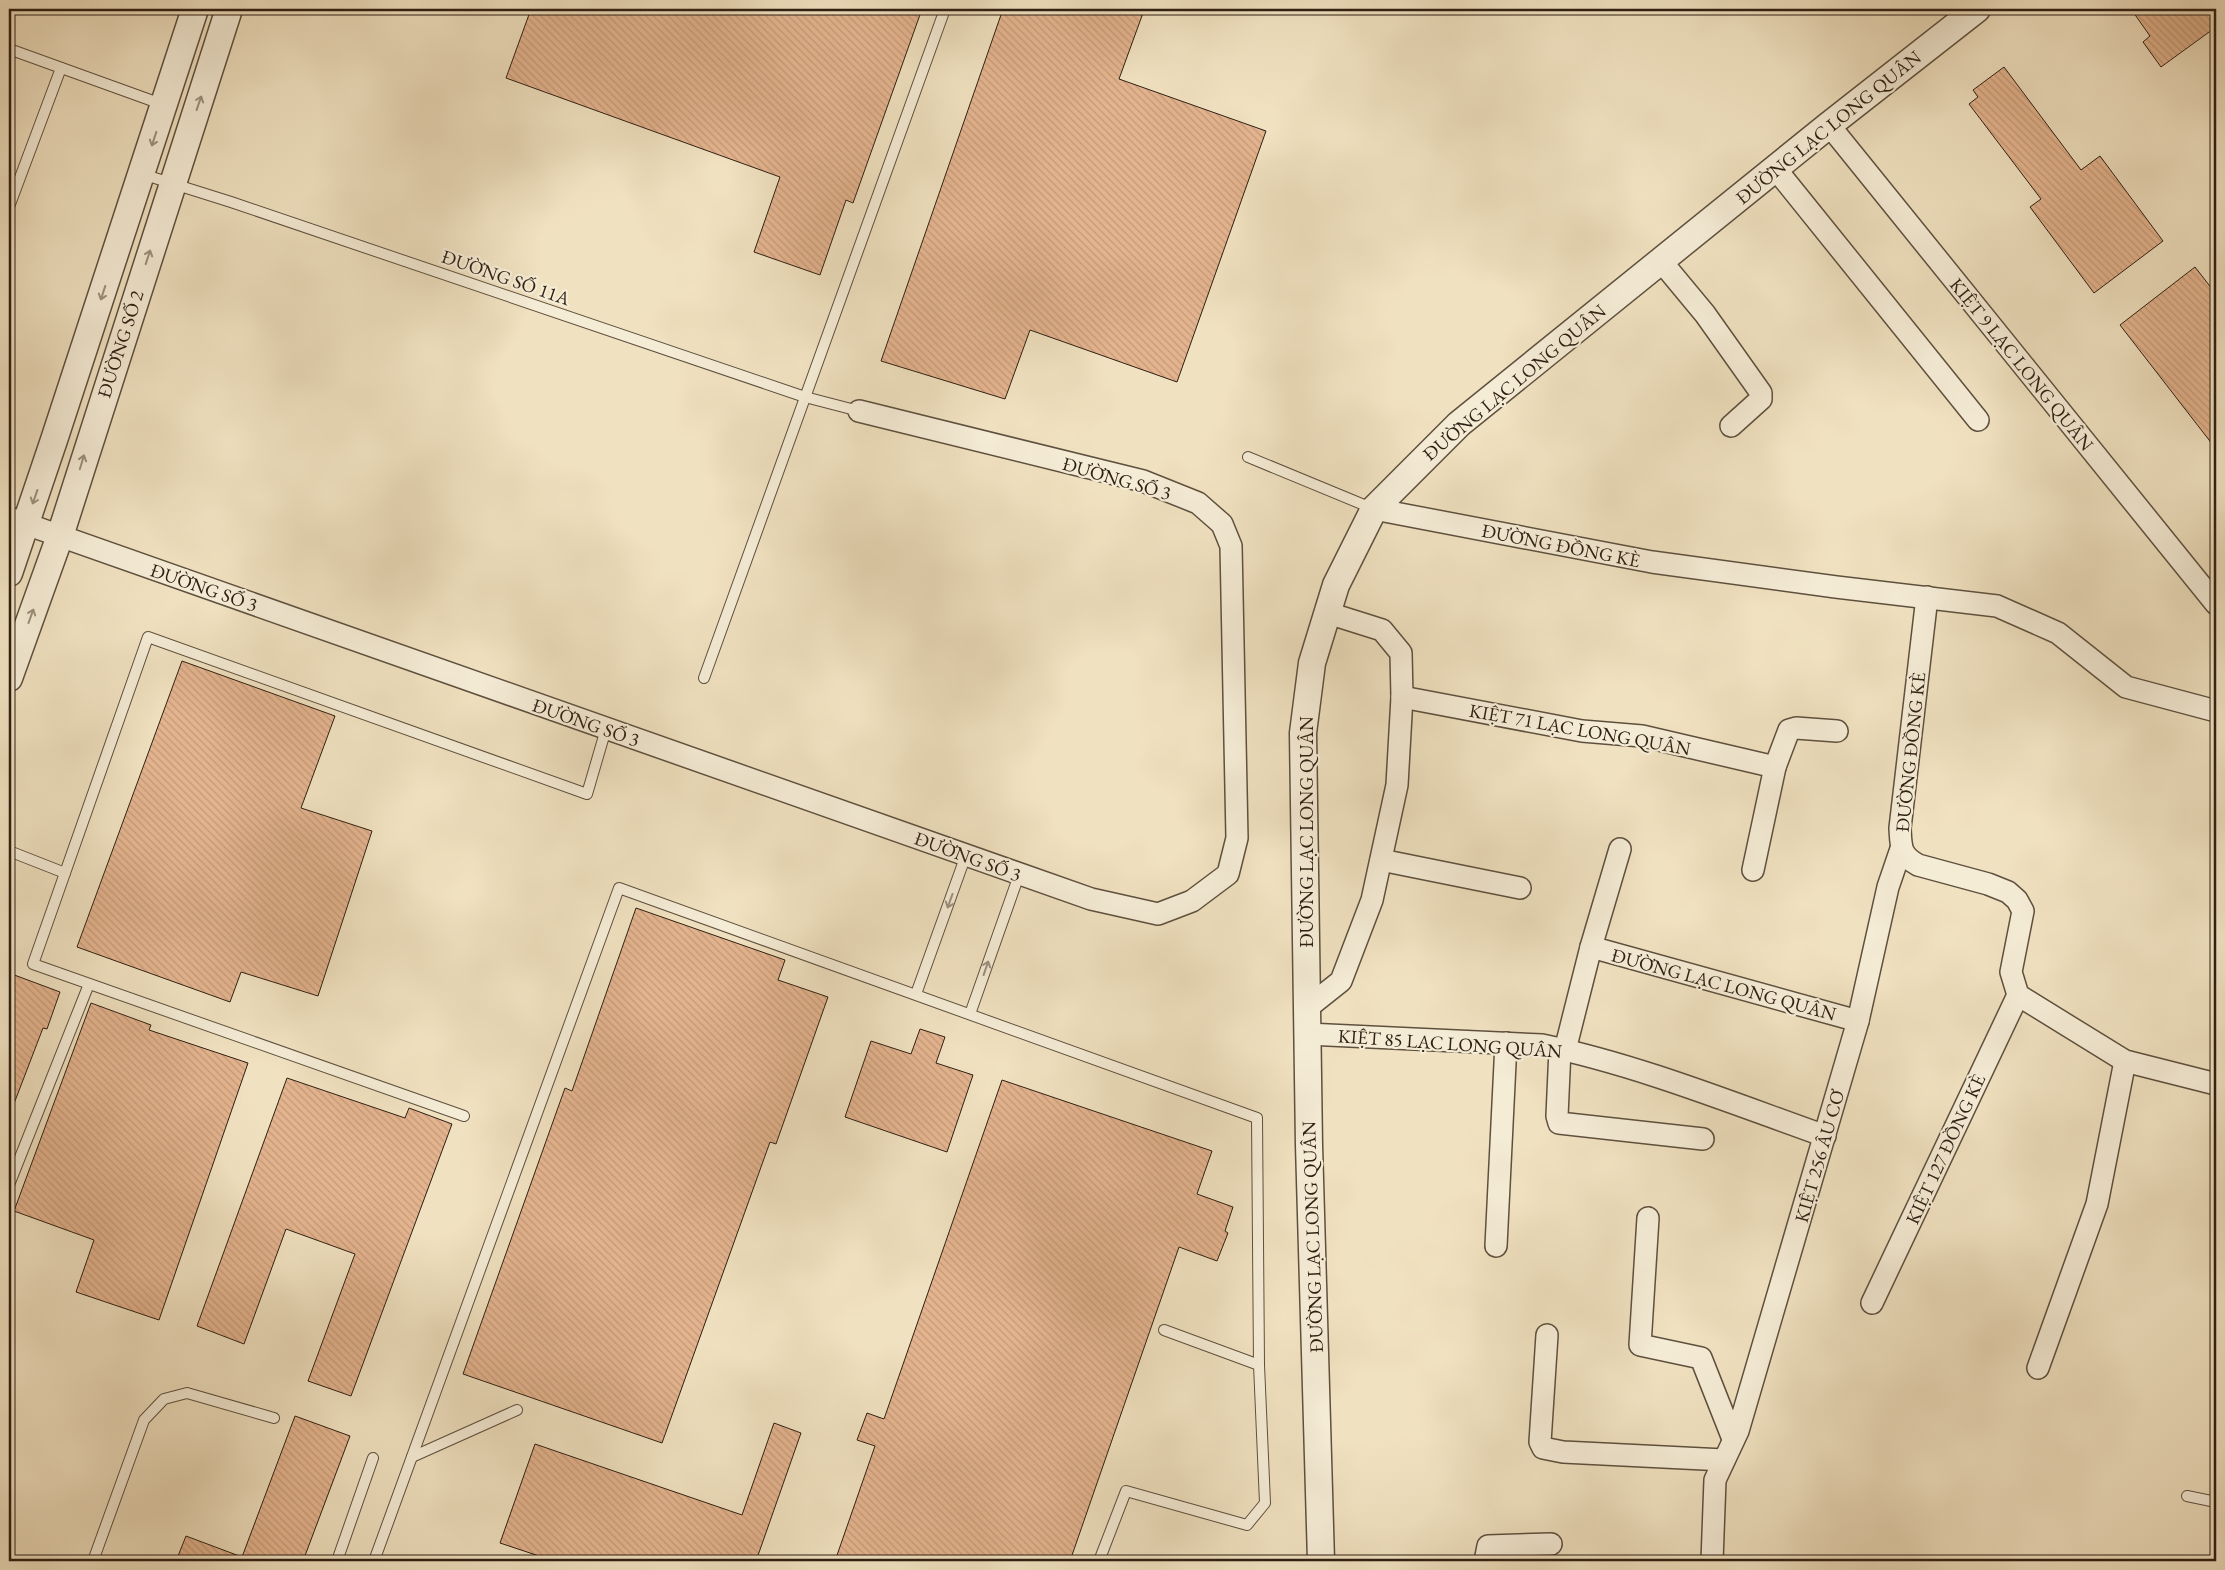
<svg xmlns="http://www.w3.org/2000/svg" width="2225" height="1570" font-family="'EB Garamond',serif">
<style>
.building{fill:url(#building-back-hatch);stroke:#2e1f13}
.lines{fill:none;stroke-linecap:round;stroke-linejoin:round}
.service-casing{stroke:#5e503e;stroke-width:12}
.minor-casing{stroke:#5e503e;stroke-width:24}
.tertiary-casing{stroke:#5e503e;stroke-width:29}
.service{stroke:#f5ecd6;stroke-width:10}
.minor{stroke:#f5ecd6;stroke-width:21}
.tertiary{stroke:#f5ecd6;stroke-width:26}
.oneway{stroke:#9b907e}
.labels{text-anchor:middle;stroke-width:4.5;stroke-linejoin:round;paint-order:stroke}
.street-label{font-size:19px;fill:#2e1f13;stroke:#f5ecd6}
</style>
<defs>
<pattern id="building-back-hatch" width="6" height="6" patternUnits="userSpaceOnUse" patternTransform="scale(1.25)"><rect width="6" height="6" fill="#e4b48e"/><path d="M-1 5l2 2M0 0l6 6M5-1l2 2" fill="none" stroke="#c49a7a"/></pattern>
</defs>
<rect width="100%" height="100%" fill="#f0e1c0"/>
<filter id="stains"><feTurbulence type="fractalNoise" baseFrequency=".004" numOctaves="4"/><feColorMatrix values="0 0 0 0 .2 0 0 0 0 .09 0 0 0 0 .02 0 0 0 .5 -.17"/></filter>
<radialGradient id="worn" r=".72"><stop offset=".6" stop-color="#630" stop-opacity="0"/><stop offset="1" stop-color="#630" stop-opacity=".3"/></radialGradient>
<g class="building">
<polygon points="531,9 922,9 853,203 846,200 820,275 754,252 780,177 506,78"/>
<polygon points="1003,9 1130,9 1143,13 1119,79 1266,131 1177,382 1030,330 1005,399 881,361"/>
<polygon points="2131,9 2216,9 2216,27 2161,67 2143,42 2150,36"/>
<polygon points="2004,67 2081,170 2100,156 2163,241 2094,293 2030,207 2041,199 1969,104 1978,97 1973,90"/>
<polygon points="2195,267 2216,294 2216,449 2120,325"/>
<polygon points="182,661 335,716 301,808 372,831 318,996 241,972 230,1002 77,947"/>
<polygon points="636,908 785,960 778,980 828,997 776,1144 770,1142 662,1443 463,1374 565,1088 572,1091"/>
<polygon points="9,973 60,992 47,1029 43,1028 10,1114"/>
<polygon points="91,1003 151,1025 149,1030 248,1063 159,1320 76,1292 94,1240 14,1211"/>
<polygon points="920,1029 945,1037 936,1063 973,1075 947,1152 845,1117 871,1041 911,1054"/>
<polygon points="287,1078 405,1118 409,1108 452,1124 351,1396 308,1381 355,1254 286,1229 244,1344 197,1326"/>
<polygon points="1002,1080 1212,1151 1197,1194 1233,1207 1225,1231 1228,1233 1217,1261 1179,1247 1070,1561 835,1561 875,1446 857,1440 867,1413 884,1419"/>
<polygon points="295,1416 350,1436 303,1561 176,1561 186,1536 242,1557"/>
<polygon points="774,1423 801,1433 756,1561 554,1561 500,1543 535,1444 742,1515"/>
</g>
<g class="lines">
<g class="service-casing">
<g id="service">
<polyline points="9,49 164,105"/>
<polyline points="142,174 231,202 805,397 859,411"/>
<polyline points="9,207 61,68"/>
<polyline points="1248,457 1374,509"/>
<polyline points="704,678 945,9"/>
<polyline points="9,851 65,873"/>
<polyline points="916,994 966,855"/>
<polyline points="970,1014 1019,875"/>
<polyline points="464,1116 33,964 148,637 587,794 606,729"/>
<polyline points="9,1185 89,984"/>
<polyline points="1164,1330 1259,1365"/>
<polyline points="412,1457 517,1410"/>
<polyline points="2187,1496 2216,1502"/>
<polyline points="93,1561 144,1420 164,1399 187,1393 274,1418"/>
<polyline points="337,1561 373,1458"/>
<polyline points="374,1561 619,888 1257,1118 1259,1365 1265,1503 1247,1525 1126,1491 1099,1561"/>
</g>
</g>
<g class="minor-casing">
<g id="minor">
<polyline points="1829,125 2216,604"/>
<polyline points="1775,168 1978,420"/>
<polyline points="1661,261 1705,314 1761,393 1761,399 1731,426"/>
<polyline points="1374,509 1652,562 1836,587 1997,606 2058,633 2126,687 2216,711"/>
<polyline points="9,518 1091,899 1158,914 1192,901 1228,874 1237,838 1231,546 1222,524 1198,503 1143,481 859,411"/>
<path d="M1927,597L1900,828C1901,847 1900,855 1918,865L1988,884L2008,892L2017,900L2023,911L2011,972L2018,995L2125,1061L2216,1084"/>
<polyline points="1402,697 1582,731 1642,736 1775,767 1753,870"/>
<polyline points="1775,767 1789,730 1796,728 1837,731"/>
<polyline points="1381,860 1520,888"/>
<polyline points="1591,947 1858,1021"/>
<polyline points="1307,1008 1341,981 1372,900 1397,785 1402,697 1401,653 1382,630 1328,613"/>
<path d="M1307,1034L1542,1045C1638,1065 1732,1103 1825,1136"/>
<polyline points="1560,1049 1557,1116 1559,1123 1703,1139"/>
<polyline points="1565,1050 1591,947 1620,849"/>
<polyline points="1648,1218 1640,1345 1701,1358 1733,1439"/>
<polyline points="1496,1246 1506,1043"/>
<polyline points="1872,1303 2018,995"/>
<polyline points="1547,1335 1540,1442 1543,1448 1563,1452 1724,1460"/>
<polyline points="2038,1368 2097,1204 2125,1061"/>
<polyline points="1485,1561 1488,1546 1551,1544"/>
<polyline points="1712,1561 1715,1480 1738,1431 1858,1021 1888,887 1901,849"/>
</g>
</g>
<g class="tertiary-casing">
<g id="tertiary">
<polyline points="9,573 54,440 195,9"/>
<polyline points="9,678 60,536 229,9"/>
<polyline points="1321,1561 1309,1145 1303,733 1312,663 1336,585 1374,509 1459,424 1829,125 1977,9"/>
</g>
</g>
<use href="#service" class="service"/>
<use href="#minor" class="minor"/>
<use href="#tertiary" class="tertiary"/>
</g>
<defs><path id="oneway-shaft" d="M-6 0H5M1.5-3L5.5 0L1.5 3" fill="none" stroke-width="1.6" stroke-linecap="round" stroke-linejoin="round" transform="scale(1.25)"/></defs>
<g class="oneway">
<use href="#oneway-shaft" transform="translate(199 103) rotate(-71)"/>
<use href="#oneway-shaft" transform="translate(154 139) rotate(108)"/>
<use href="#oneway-shaft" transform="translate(148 257) rotate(-72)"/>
<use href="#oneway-shaft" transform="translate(103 293) rotate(108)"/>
<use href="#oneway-shaft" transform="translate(82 462) rotate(-73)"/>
<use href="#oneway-shaft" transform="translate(35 497) rotate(109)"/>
<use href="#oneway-shaft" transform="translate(31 616) rotate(-70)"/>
<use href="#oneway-shaft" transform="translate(950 901) rotate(110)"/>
<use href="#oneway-shaft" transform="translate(986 968) rotate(-71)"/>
</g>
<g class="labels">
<g class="street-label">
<text transform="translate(1828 127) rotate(-39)" y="7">ĐƯỜNG LẠC LONG QUÂN</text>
<text transform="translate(506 277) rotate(19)" y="7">ĐƯỜNG SỐ 11A</text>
<text transform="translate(120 344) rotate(-72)" y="7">ĐƯỜNG SỐ 2</text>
<text transform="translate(2022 364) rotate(51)" y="7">KIỆT 9 LẠC LONG QUÂN</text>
<text transform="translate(1514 382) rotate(-40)" y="7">ĐƯỜNG LẠC LONG QUÂN</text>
<text transform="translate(1117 478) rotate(16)" y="7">ĐƯỜNG SỐ 3</text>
<text transform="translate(1561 545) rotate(11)" y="7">ĐƯỜNG ĐỒNG KÈ</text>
<text transform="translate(204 587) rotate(19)" y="7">ĐƯỜNG SỐ 3</text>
<text transform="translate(586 722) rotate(19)" y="7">ĐƯỜNG SỐ 3</text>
<text transform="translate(1580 729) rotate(10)" y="7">KIỆT 71 LẠC LONG QUÂN</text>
<text transform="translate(1910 752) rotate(-84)" y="7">ĐƯỜNG ĐỒNG KÈ</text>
<text transform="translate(1306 832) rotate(-90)" y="7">ĐƯỜNG LẠC LONG QUÂN</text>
<text transform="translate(968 856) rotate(20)" y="7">ĐƯỜNG SỐ 3</text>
<text transform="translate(1724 984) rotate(15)" y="7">ĐƯỜNG LẠC LONG QUÂN</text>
<text transform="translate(1450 1043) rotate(4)" y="7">KIỆT 85 LẠC LONG QUÂN</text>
<text transform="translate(1945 1149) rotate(-65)" y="7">KIỆT 127 ĐỒNG KÈ</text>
<text transform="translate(1819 1156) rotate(-74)" y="7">KIỆT 256 ÂU CƠ</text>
<text transform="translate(1312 1237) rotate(-92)" y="7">ĐƯỜNG LẠC LONG QUÂN</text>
</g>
</g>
<rect width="2225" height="1570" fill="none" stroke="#f0e1c0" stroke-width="30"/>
<rect x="10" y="10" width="2205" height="1550" fill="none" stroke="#2e1f13" stroke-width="2.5"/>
<rect x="15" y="15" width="2195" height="1540" fill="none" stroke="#2e1f13"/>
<rect width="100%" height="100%" filter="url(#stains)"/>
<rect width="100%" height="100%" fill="url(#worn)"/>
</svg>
